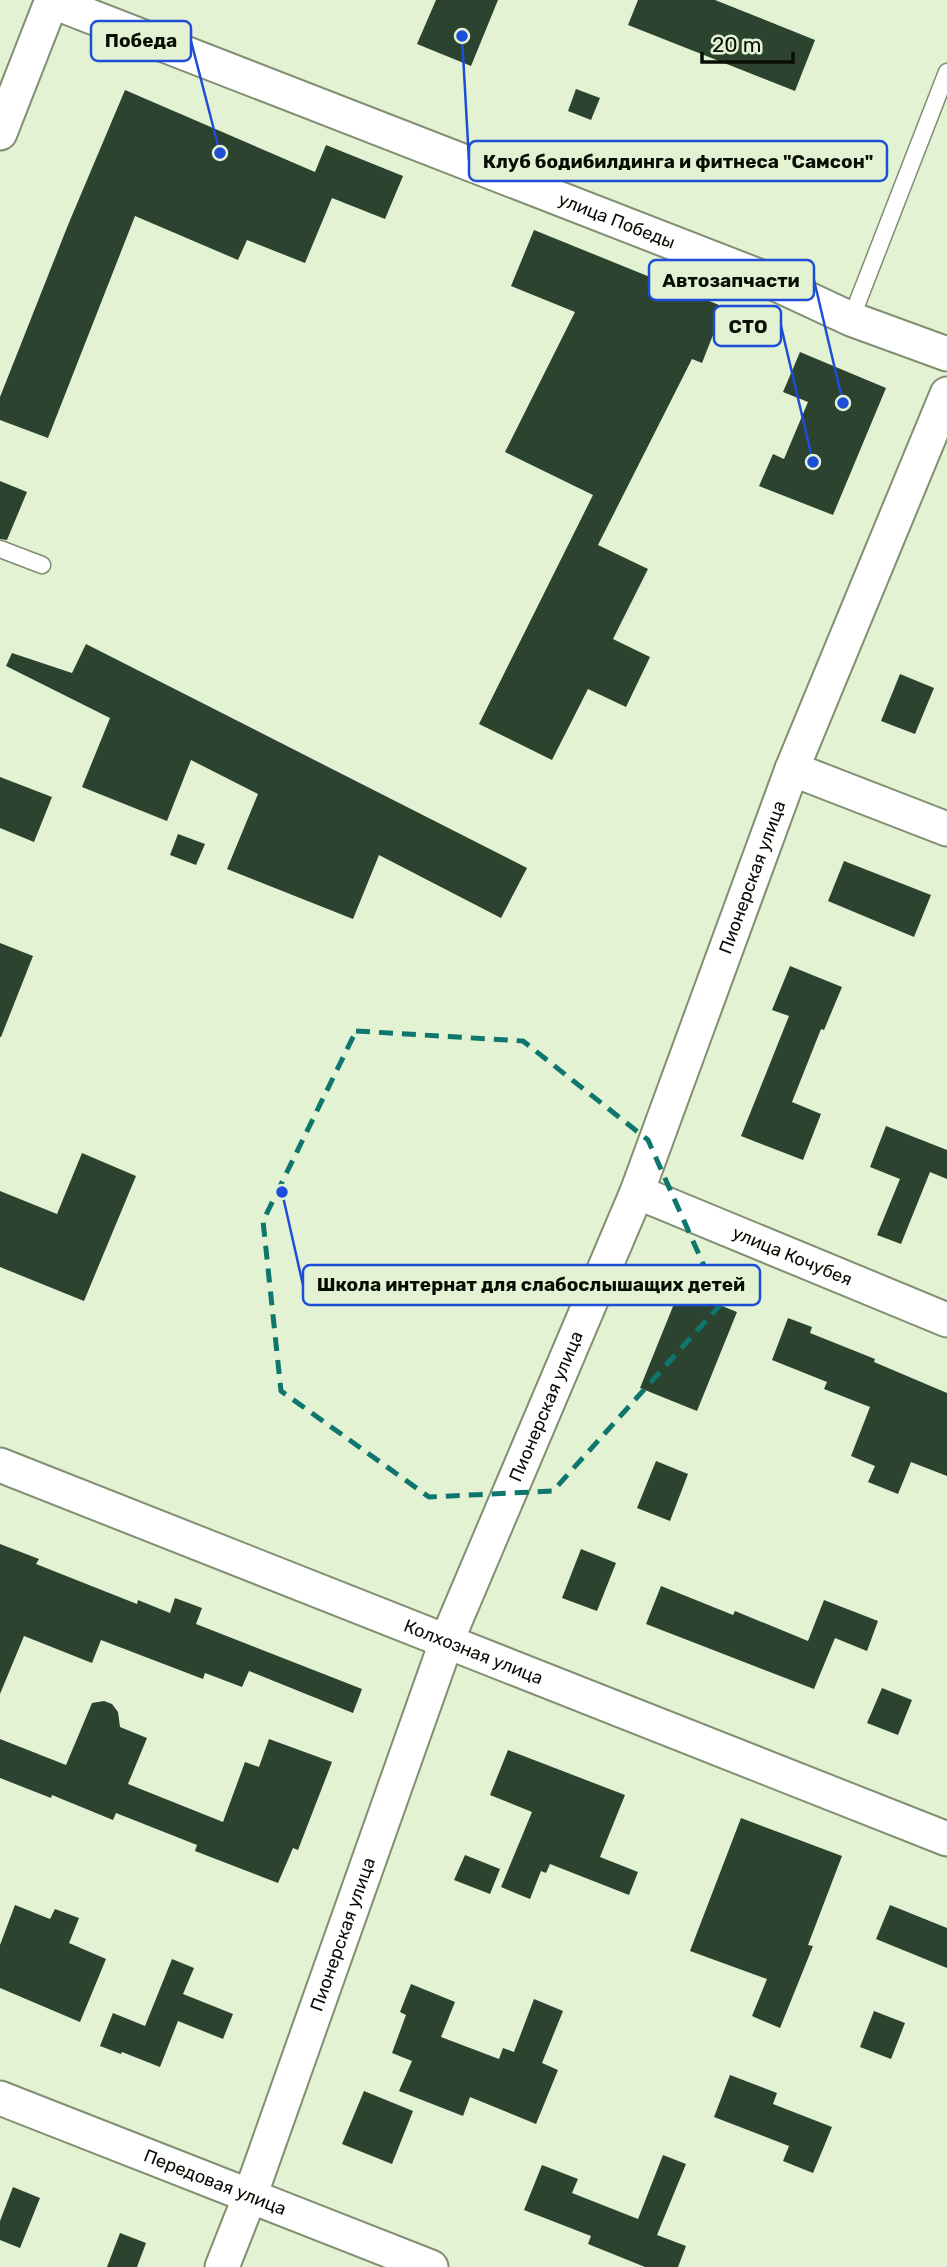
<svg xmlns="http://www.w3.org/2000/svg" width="947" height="2267" font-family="Rubik,sans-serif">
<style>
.building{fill:#2c442f}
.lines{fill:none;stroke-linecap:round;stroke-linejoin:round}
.service-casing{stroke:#808e71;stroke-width:19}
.minor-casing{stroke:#808e71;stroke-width:37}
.service{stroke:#fff;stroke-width:16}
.minor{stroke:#fff;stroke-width:33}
.marked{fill:none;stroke:#0f766e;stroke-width:5;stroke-dasharray:14 9;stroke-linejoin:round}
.labels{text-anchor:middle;stroke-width:7;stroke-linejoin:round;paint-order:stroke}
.street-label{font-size:18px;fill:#090e05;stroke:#e2f2d2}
.leader{fill:none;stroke:#1d4ed8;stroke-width:2.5}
.callout-dot{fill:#1d4ed8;stroke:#e2f2d2;stroke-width:2.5}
.callout{fill:#e2f2d2;stroke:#1d4ed8;stroke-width:2.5}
.callout-label{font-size:19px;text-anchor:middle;font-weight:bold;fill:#090e05}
</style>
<rect width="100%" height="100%" fill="#e2f2d2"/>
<g class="building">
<polygon points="436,0 498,0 471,66 417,44"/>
<polygon points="638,0 715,0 815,40 795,91 628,25"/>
<polygon points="576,89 600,98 591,120 568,111"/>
<polygon points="125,90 315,172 326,145 403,176 385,219 332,198 305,263 247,240 238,260 135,216 48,438 0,420 0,397 68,225"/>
<polygon points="534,230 724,307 702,363 692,359 598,545 648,569 613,639 650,657 626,707 588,689 552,760 479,724 593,495 505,452 575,312 511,286"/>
<polygon points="800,352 886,388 833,515 759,486 773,454 784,459 808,402 783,392"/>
<polygon points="0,481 27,492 7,540 0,539"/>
<polygon points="86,644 527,868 501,918 379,855 353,919 227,869 258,794 191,760 167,821 82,787 110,718 6,666 12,653 72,673"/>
<polygon points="900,674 934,688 915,734 881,721"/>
<polygon points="0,777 52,797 34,842 0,828"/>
<polygon points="178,834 205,844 196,865 170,855"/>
<polygon points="844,861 931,895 914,937 828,901"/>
<polygon points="0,943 33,956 1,1037 0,1037"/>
<polygon points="790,966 842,987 824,1030 821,1029 792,1102 821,1114 803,1160 741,1136 789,1016 772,1010"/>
<polygon points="886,1126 947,1150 947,1179 930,1172 901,1244 877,1235 900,1179 870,1167"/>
<polygon points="82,1153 136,1176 84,1301 0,1267 0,1191 57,1214"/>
<polygon points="680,1289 737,1312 697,1411 640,1388"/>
<polygon points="788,1318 812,1327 810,1333 875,1359 874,1362 947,1393 947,1476 911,1462 898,1494 868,1482 875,1466 851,1456 870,1407 824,1389 827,1382 772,1360"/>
<polygon points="656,1461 688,1474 670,1521 637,1508"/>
<polygon points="0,1544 39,1559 36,1564 137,1604 138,1600 170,1613 175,1598 202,1608 196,1624 362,1689 353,1713 249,1671 242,1687 205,1673 203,1679 101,1640 92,1663 24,1636 0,1694"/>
<polygon points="581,1549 616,1563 597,1611 562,1598"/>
<polygon points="661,1586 733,1615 735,1611 808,1641 824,1600 878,1621 867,1651 835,1638 814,1689 646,1624"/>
<polygon points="882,1688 912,1700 898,1735 867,1723"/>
<polygon points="104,1701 112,1704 118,1712 120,1727 147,1738 128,1784 223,1822 245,1762 259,1767 269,1739 332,1762 298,1850 293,1848 278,1883 195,1851 197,1845 116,1813 113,1820 52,1795 51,1798 0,1778 0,1739 66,1765 92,1703"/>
<polygon points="508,1750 625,1795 600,1857 638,1872 629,1895 550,1864 546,1873 541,1871 530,1899 501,1887 532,1812 490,1795"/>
<polygon points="741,1818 842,1856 808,1945 813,1946 780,2028 752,2016 767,1979 690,1951"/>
<polygon points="465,1855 500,1869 490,1894 454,1880"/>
<polygon points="15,1905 50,1919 55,1909 79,1918 69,1943 106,1959 80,2022 0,1988 0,1945"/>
<polygon points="890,1905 947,1928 947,1968 876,1939"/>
<polygon points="172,1959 194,1968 183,1994 233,2014 223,2039 178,2021 160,2067 122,2052 121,2054 100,2046 113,2013 145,2026"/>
<polygon points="411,1984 455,2002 441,2037 499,2059 503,2048 514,2052 534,1999 563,2011 542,2063 558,2070 536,2124 470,2097 463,2116 399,2091 412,2061 392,2053 406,2015 400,2012"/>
<polygon points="874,2011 905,2023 891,2059 860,2047"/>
<polygon points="730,2075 777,2093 773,2104 832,2127 813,2173 783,2161 789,2146 714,2117"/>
<polygon points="364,2091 413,2111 392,2164 342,2144"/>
<polygon points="663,2155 686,2164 657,2235 686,2246 678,2267 645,2267 588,2244 591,2236 524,2210 542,2165 578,2179 572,2193 638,2219"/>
<polygon points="13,2187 40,2198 20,2248 0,2240 0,2221"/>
<polygon points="120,2233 146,2243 137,2267 107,2267"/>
</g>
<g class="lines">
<g class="service-casing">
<g id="service">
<polyline points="851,319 947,72"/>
<polyline points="0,549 42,565"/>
</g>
</g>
<g class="minor-casing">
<g id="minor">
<path id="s1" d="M51,1L761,277L851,319L947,354"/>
<polyline points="0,133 52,0"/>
<polyline points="792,769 947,829"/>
<path id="s2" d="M637,1192L947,1320"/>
<path id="s3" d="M0,1465L947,1839"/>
<path id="s4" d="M0,2098L431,2267"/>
<path id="s5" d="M222,2267L250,2196L447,1640L637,1192L792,769L947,394"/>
</g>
</g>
<use href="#service" class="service"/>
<use href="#minor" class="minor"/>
</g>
<path class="marked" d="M356,1031L523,1041L648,1140L721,1304L553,1491L429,1497L281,1391L263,1221Z"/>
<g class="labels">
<g class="street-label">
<text dy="6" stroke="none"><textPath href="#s1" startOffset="607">улица Победы</textPath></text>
<text dy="6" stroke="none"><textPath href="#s5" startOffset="1488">Пионерская улица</textPath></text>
<text dy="6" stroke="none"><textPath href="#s2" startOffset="168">улица Кочубея</textPath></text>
<text dy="6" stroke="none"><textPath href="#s5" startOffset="920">Пионерская улица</textPath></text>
<text dy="6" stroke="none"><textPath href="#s3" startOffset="509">Колхозная улица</textPath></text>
<text dy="6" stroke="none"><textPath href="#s5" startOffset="354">Пионерская улица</textPath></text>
<text dy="6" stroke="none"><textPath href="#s4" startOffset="231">Передовая улица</textPath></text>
</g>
</g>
<path class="leader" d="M220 153L191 41M462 36L469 161M843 403L814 280M813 462L781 326M282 1192L303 1285"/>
<g class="callout-dot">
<circle cx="220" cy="153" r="7"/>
<circle cx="462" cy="36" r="7"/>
<circle cx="843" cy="403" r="7"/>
<circle cx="813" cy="462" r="7"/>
<circle cx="282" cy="1192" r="7"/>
</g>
<g class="callout">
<rect x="91" y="21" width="100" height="40" rx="7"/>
<rect x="469" y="141" width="418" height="40" rx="7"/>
<rect x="649" y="260" width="165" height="40" rx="7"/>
<rect x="714" y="306" width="67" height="40" rx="7"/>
<rect x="303" y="1265" width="457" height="40" rx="7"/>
</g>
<g class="callout-label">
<text x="141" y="47">Победа</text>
<text x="678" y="168">Клуб бодибилдинга и фитнеса "Самсон"</text>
<text x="731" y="287">Автозапчасти</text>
<text x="748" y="333">СТО</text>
<text x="531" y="1291">Школа интернат для слабослышащих детей</text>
</g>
<path d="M702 52v10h91v-10" fill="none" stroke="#090e05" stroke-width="3.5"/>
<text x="712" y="52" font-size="21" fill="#090e05" stroke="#e2f2d2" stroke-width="5" paint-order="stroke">20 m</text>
</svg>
